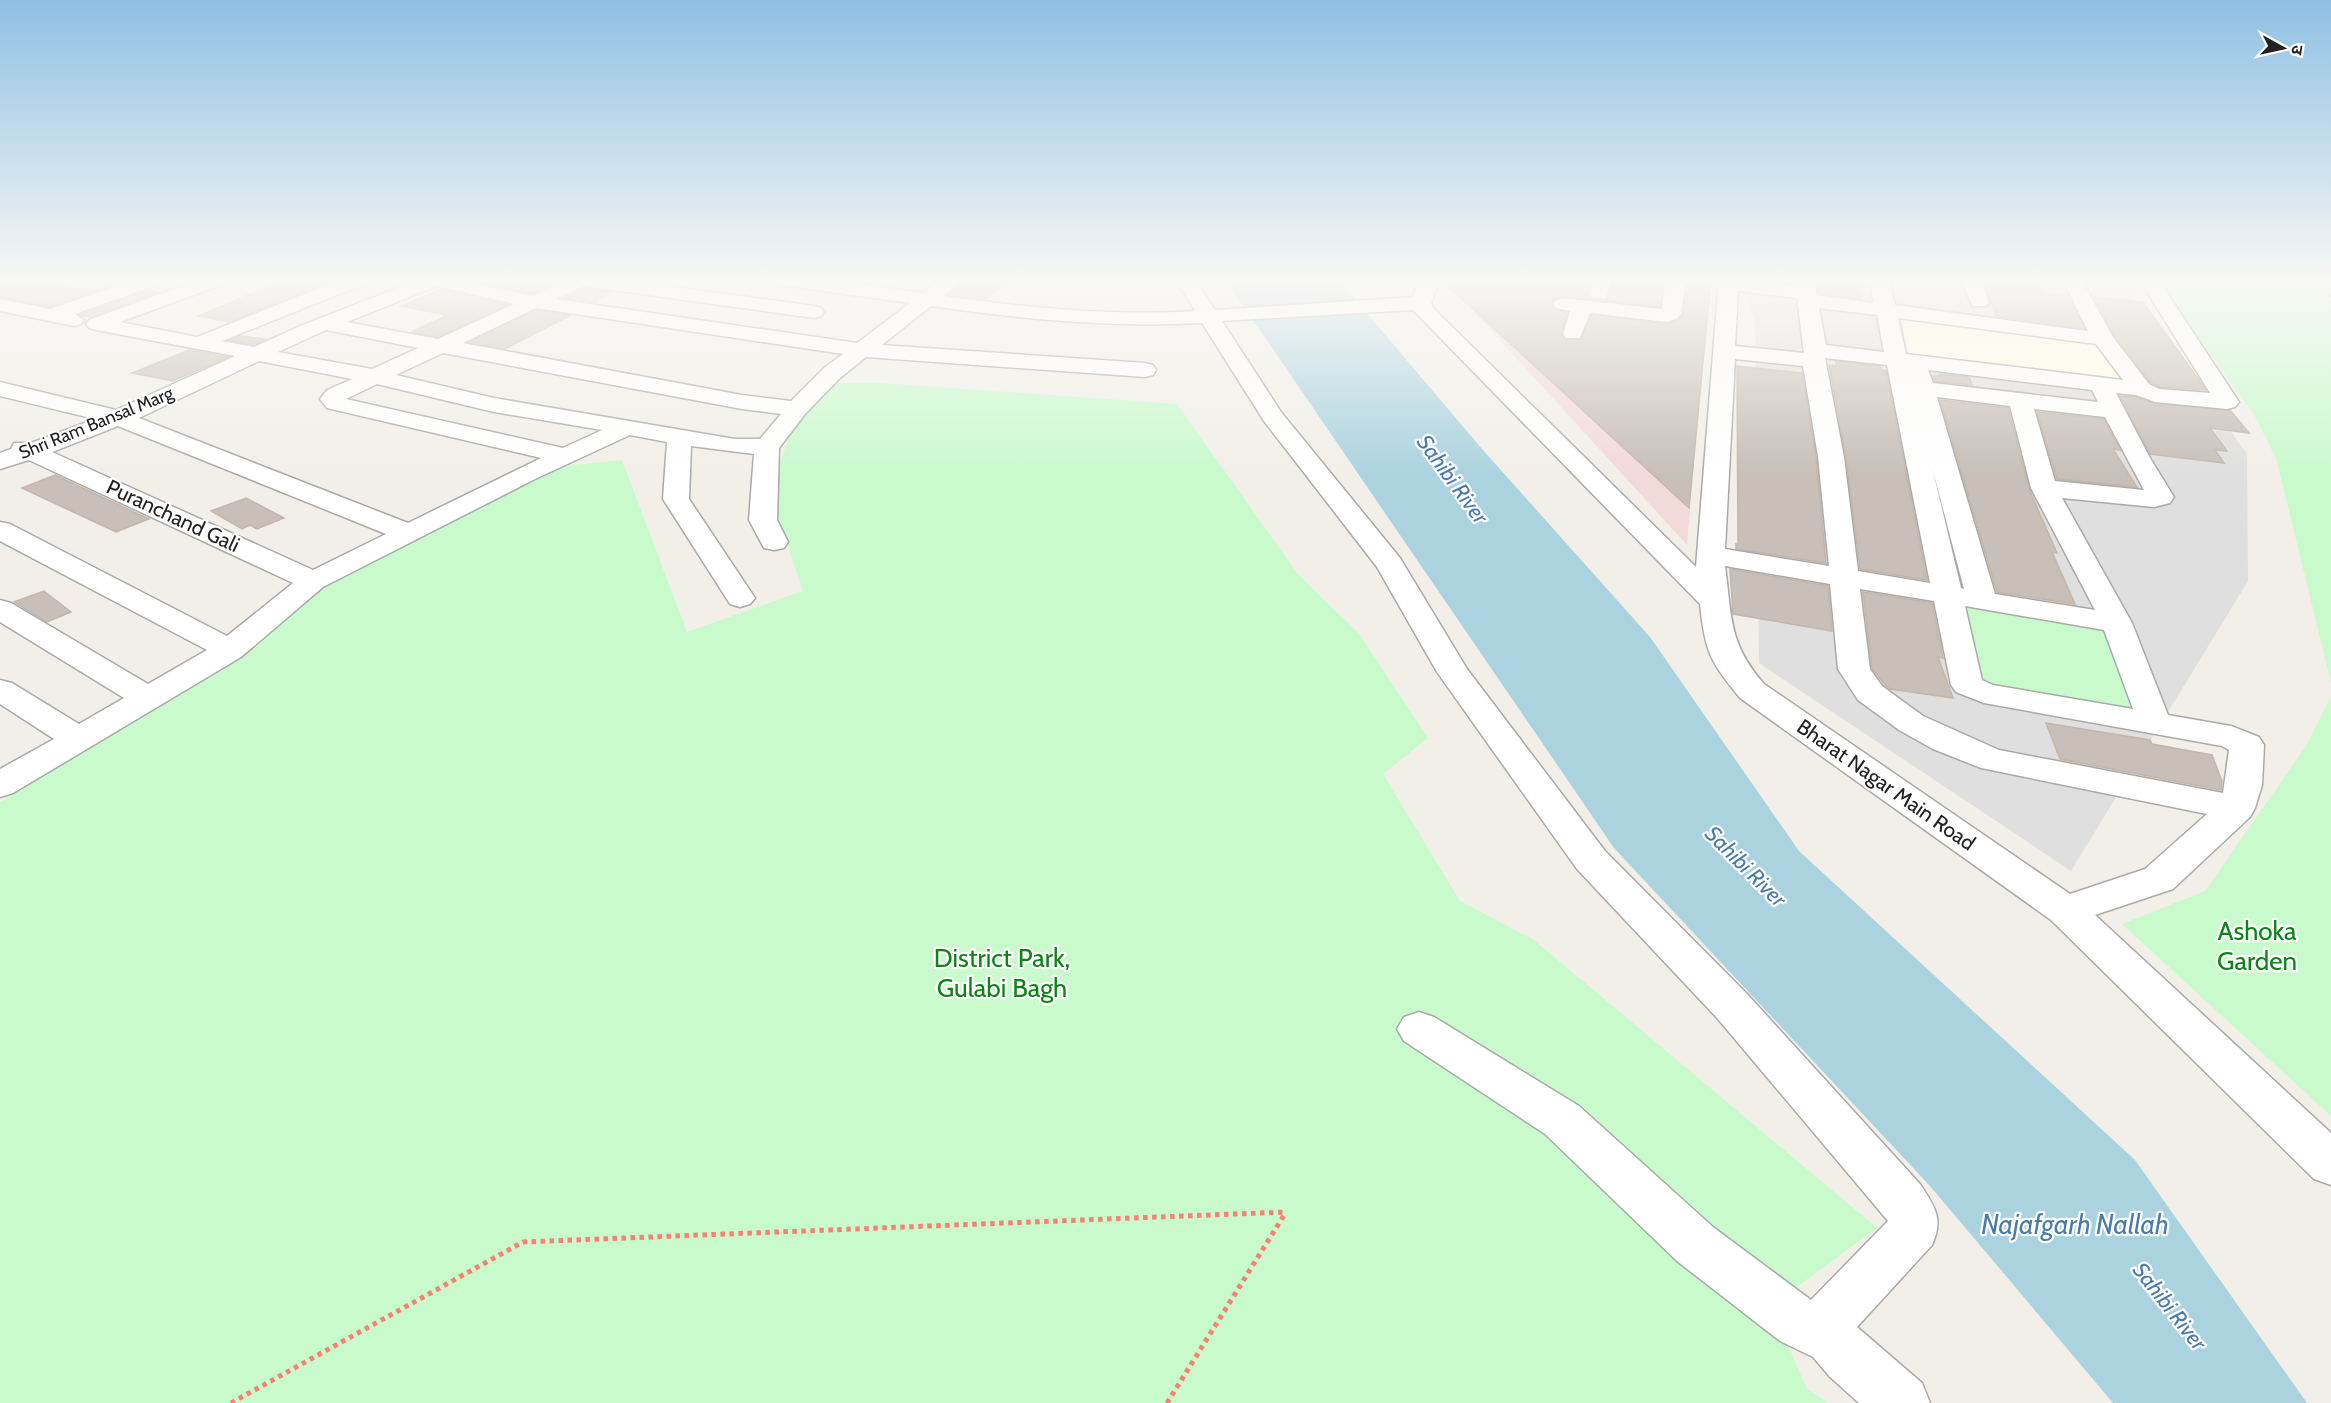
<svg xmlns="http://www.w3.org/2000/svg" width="2331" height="1403" font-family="Cabin,'Noto Sans Devanagari',sans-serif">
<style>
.residential{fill:#e0dfdf}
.commercial{fill:#f2dad9}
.education{fill:#ffffe5}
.park{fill:#c8facc}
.water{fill:#aad3df}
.building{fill:#c7bfb8;stroke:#c4b6ab;stroke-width:1.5}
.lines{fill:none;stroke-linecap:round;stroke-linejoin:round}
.minor-casing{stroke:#a9a9a9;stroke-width:3}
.path-far1{stroke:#fa8072;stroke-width:2;stroke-dasharray:2 2;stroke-linecap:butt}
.path{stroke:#fa8072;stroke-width:5;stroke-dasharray:4.5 4.5;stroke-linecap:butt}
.minor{fill:#fff;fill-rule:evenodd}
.labels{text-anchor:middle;stroke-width:4.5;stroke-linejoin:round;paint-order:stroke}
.far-street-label{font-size:18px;fill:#222;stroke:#fff}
.street-label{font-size:21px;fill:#222;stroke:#fff}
.water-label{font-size:22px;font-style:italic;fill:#4a7aab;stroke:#fff}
.near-park-label{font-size:26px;fill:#0c8416;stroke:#fff}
.near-water-label{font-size:27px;font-style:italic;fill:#4a7aab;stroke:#fff}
</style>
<rect width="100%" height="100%" fill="#f2efe9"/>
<polygon class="residential" points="1739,279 2120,279 2247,454 2248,581 2071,871 1759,663 1755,321"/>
<polygon class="commercial" points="1444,279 1708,279 1687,545"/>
<polygon class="education" points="1901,316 2108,340 2130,384 1908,356"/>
<g class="park">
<polygon points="2156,279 2331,279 2331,682 2276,458 2253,413"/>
<polygon points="833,383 881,383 1177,404 1297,573 1360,635 1428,738 1383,774 1460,901 1534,940 1877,1228 1771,1306 1807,1389 1828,1403 0,1403 0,802 190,687 308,593 554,467 622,460 687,632 803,591 776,512 779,465 794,423"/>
<polygon points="1961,600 2102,622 2137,713 1982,686"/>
<polygon points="2331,696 2331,1116 2122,924 2205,891 2306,746"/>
</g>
<polygon class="water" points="1225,279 1338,279 1482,449 1650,637 1799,851 2135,1160 2307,1403 2113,1403 1930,1186 1614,848"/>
<g class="building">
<polygon points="0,279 22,279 92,291 112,285 50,307 0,297"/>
<polygon points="287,279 323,284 229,322 198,316"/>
<polygon points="469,279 561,279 532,294"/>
<polygon points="965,279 1012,279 985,299 949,294"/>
<polygon points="1440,279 1591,279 1587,293 1590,299 1562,296 1551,303 1556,310 1567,313 1561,333 1566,340 1581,340 1591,315 1667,324 1679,320 1683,314 1688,279 1711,279 1689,508"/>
<polygon points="1615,279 1664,279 1660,307 1604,300 1608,299"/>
<polygon points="1816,279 1856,279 1861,299 1819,293"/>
<polygon points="1983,279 2035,279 2042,293 2067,295 2084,328 1996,316"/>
<polygon points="583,288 613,292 595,302 564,298"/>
<polygon points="441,289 507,305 438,337 412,332 447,315 401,306"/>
<polygon points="147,291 158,292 90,317 80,315"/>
<polygon points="2094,297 2143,302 2206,390 2160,387 2150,382 2115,336"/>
<polygon points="536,310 571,315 505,349 470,342"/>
<polygon points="241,336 265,339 254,345 230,340"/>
<polygon points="189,350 228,357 173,381 132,373"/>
<polygon points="1835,361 1880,366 1881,370 1886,371 1927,580 1860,569 1846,457 1829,365 1837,366"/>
<polygon points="1737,366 1802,373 1816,457 1826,563 1736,549 1736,544 1738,545"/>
<polygon points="1939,374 1969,377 1972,385 1935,381 1933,376 1940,376"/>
<polygon points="2120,396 2135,397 2155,404 2230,410 2249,433 2210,428 2227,451 2215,450 2224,463 2150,454"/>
<polygon points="1940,400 2008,408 2029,489 2057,553 2052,552 2075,604 1997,592"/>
<polygon points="2037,412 2104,419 2120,450 2113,449 2137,487 2057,479"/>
<polygon points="55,475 149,519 116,532 22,488"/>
<polygon points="246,498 284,518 257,529 250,525 242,529 211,511"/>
<polygon points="1730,569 1828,586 1832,631 1733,614"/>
<polygon points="44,591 71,612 47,622 14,602"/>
<polygon points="1863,592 1932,603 1943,658 1938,657 1953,698 1890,689 1884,684 1872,668"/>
<polygon points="2046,723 2150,740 2152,744 2212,755 2222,781 2221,790 2060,759"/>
</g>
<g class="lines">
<g class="minor-casing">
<g id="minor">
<polygon points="137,279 163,280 160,284 75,314 84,320 81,324 74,326 0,311 0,299 50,309"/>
<path d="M201,279H229L227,283L120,322L197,337L342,279H369L367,283L222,341L254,347L300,326L421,279H458L532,296L567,279H617L814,306L821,308L824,312L821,316L814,318L583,286L556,299L857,343L910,303L780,285L771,279H823L923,293L942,279H963L944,296C1028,308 1111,316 1195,311L1176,279H1195L1215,310L1413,297L1416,289L1411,279H1430L1436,289L1431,303L1433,308L1696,567L1719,279L1795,286L1794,279H1814L1817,295L1874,303L1869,279H1889L1895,305L2088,331L2062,279H2081L2113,337L2149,384L2159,389L2210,393L2139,279H2158L2239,402L2235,407L2227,409L2155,402L2136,395L2116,393L2150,458L2174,497L2170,503L2154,507L2062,498L2132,623L2168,715L2231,726L2259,737L2264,745L2262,785L2255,808L2250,817L2173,889L2095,915L2331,1133V1185L2314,1179L2051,920L1740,698C1710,661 1705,652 1700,604L1413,310L1222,321L1281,412L1400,558L1467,669L1605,851L1748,995L1920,1184C1935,1207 1944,1219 1932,1245L1857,1327L1922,1383L1930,1403H1859L1830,1377L1813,1357L1780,1341L1677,1261L1545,1134L1404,1041L1397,1029L1404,1017L1419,1012L1434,1017L1579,1106L1713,1227L1811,1300L1888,1221L1718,1019L1577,869L1437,672L1377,567L1264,421L1202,323C1111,328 1022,319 931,306L882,345L1145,363L1153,365L1156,370L1153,375L1145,377L866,357L840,378L805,414L779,448L777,520L788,542L784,548L774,550L764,548L749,520L754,454L691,446L689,499L755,598L750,604L740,607L730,604L663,499L667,442L630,435L535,479L323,587L241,657L13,793L0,797V769L54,739L0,704V680L12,683L79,724L124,698L0,622V600L11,603L148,684L207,650L0,541V522L10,524L227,636L293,583L29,460L0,469V453L11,449L14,443H31L95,419L0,396V382L116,410L235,356L96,330L89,328L86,324L89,320ZM437,286L514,304L438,339L347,322ZM1738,291L1797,298L1804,353L1735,346ZM536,308L843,354L824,368L791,401L742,395L463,343ZM1819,308L1877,315L1884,352L1826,345ZM1898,318L2096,344L2123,380L1906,354ZM326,330L418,348L372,369L278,352ZM443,353L742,409L781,414L760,439H735L494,398L396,375ZM1825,358L1887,365L1930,583L1858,571L1844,457ZM1735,359L1803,366L1818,457L1829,566L1725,549ZM259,361L352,379L327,390L320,399L327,408L541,458L408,523L139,418ZM1928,370L2092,390L2098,402L1933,383ZM377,384L494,412L602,430L563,448L346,399ZM1937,397L2010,406L2031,488L2095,610L1995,594ZM2034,409L2105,417L2144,490L2055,481ZM118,426L386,534L313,570L52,452ZM1932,467L1964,589L1961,588ZM1725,566L1830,584L1838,669L1858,700L1899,730L1933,749L1981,768L2207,814L2145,869L2070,894L1764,684C1728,643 1732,617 1725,566ZM1860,589L1934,601L1951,685L1956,692L1984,703L2222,746L2229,750L2223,793L1999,750L1923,716L1882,686L1870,669ZM1965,606L2104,630L2133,709L1993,685L1982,680Z"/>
<polygon points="1593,279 1613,279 1606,298 1592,298 1589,294"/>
<polygon points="1666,279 1686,279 1681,314 1678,318 1667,322 1590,313 1580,338 1566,338 1563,334 1570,311 1556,308 1553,304 1556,300 1563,298 1662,309"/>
<polygon points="1961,279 1981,279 1989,302 1986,306 1972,306"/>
</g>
</g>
<polyline class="path-far1" points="2313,279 2331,297"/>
<g class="path">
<polyline points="231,1403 523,1242 1286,1212"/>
<polyline points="1167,1403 1286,1212"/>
</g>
<use href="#minor" class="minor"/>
</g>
<linearGradient id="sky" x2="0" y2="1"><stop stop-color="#8fc0e4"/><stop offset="0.59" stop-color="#f9f8f5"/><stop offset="1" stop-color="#f9f8f5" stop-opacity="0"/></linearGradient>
<rect width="2331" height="476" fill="url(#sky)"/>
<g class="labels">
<g class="far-street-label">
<text transform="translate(96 423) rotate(-22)" y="6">Shri Ram Bansal Marg</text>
</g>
<g class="street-label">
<text transform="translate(173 516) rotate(25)" y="7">Puranchand Gali</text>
<text transform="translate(1886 785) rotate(35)" y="7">Bharat Nagar Main Road</text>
</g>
<g class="water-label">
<text transform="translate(1453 479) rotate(54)" y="8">Sahibi River</text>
<text transform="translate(1746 866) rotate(45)" y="8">Sahibi River</text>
<text transform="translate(2170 1306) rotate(52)" y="8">Sahibi River</text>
</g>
<g class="near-park-label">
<text x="2257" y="940">Ashoka<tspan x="2257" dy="30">Garden</tspan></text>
<text x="1002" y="967">District Park,<tspan x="1002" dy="30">Gulabi Bagh</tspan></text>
</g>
<g class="near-water-label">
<text x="2075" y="1234">Najafgarh Nallah</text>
</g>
</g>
<g transform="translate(2283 48) rotate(98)" stroke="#ffffff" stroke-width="4.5" paint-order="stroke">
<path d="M0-4.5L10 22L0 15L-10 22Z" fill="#222222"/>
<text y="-9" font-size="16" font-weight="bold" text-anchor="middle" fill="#222222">उ</text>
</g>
</svg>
